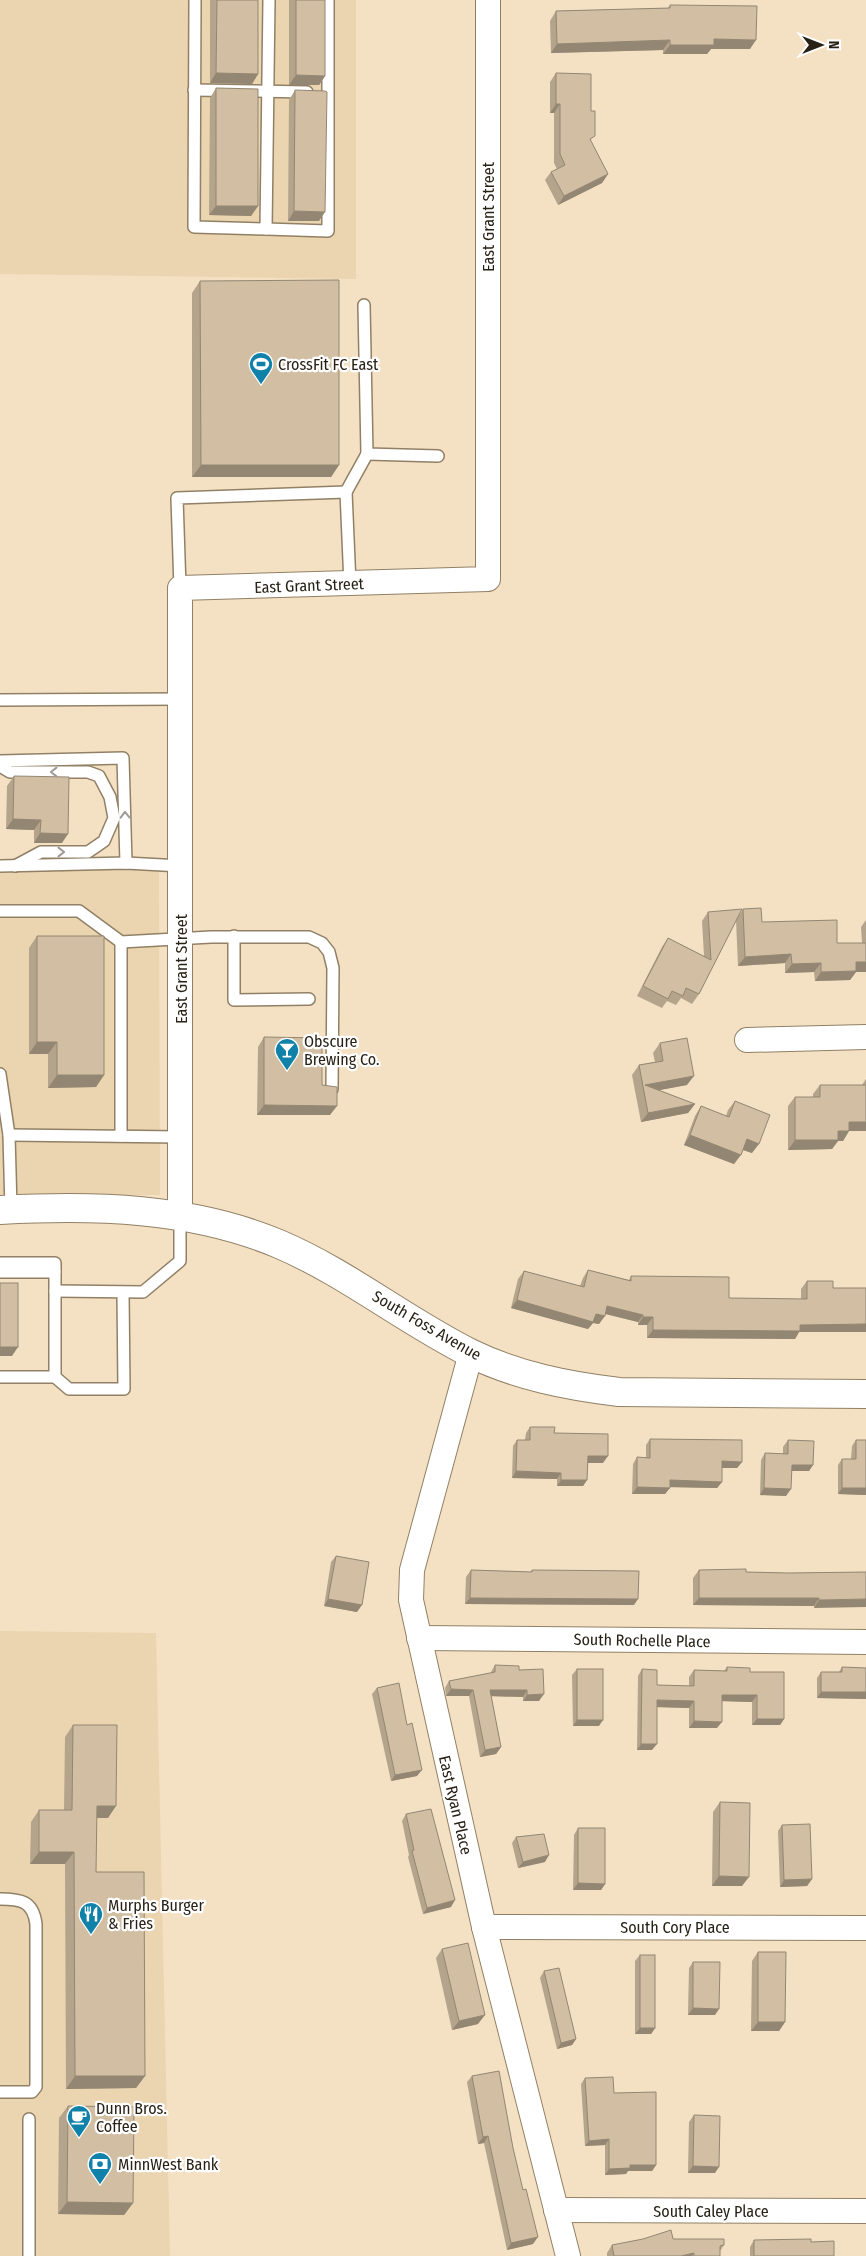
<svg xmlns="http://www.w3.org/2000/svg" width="866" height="2256" font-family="'Fira Sans Condensed',sans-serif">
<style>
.built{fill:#ebd4b0}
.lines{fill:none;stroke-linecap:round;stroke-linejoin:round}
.lane-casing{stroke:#918065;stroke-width:14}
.street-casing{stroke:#918065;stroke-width:26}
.secondary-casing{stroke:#918065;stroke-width:30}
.lane{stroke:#fff;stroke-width:11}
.street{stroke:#fff;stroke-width:24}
.secondary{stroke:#fff;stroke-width:28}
.wall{fill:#b5a48c}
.shaded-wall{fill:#938672}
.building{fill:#d2bfa3;stroke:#938672}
.oneway{stroke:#9e9b96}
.labels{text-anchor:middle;stroke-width:4.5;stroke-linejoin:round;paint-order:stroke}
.street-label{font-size:16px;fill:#282116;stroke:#fff}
.poi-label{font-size:16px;fill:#282116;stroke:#fff;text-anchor:start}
</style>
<rect width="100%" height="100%" fill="#f4e1c3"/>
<g class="built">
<polygon points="0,0 356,0 356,279 0,274"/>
<polygon points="0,870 159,870 160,1195 0,1196"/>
<polygon points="0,1631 156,1633 170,2256 0,2256"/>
</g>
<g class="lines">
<g class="lane-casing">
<g id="lane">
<polyline points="195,0 194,227 266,229 269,0"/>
<polyline points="194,90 307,92"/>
<polyline points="266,229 328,231 328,0"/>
<polyline points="364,305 367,454 438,456"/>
<polyline points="346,492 367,454"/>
<polyline points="180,588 177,498 346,492 350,584"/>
<polyline points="0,700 180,699"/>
<polyline points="0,761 123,758 126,863"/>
<polyline points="0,766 10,772 88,772 99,776 110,797 114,818 104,841 88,852 41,852 15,866"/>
<polyline points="0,866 126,863 181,866"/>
<polyline points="0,911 79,911 121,942 211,937 309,937 322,943 329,952 333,968 332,1089"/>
<polyline points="234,936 234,1000 309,999"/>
<polyline points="121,942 121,1136"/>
<polyline points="0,1074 9,1135 11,1209"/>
<polyline points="9,1135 180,1137"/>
<polyline points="0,1263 55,1263 55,1377"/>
<polyline points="0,1272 55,1272"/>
<polyline points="55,1291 143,1292 180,1261 180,1216"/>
<polyline points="0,1377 55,1377 69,1389 124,1389 123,1293"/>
<path d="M0,1899C21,1899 33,1901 36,1924V2087L32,2092H0"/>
<polyline points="29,2119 29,2256"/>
</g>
</g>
<g class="street-casing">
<g id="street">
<polyline points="747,1040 866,1037"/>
<polyline points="180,1216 180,588 488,579 488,0"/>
<polyline points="471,1353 412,1570 411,1600 484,1927 568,2256"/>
<polyline points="419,1638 866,1642"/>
<polyline points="484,1927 866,1928"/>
<polyline points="556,2210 866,2211"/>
</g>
</g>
<g class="secondary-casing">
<path id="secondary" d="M0,1210C94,1205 191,1207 279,1244C347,1273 404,1320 470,1353C517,1376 568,1386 619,1392L866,1394"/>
</g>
<use href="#lane" class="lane"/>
<use href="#street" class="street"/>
<use href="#secondary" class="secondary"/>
</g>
<g class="wall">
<polygon points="210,0 258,0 258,74 252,84 210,83"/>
<polygon points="289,0 325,0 325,76 319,85 289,85"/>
<polygon points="670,5 750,49 711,49 707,54 663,54 663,50 551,53 550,21 556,11 668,8"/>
<polygon points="556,73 591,111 591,142 608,174 602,183 558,205 545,180 551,172 557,169 554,163 554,113 550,113 550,82"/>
<polygon points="216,88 258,206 251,216 209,215 210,98"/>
<polygon points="295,90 319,221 288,221 289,100"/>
<polygon points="200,281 339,465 331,477 192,477 192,293"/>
<polygon points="14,776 62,843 34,843 34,830 6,829 7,786"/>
<polygon points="743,909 762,922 837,943 862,943 861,927 866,920 866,972 856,972 850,980 815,981 814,972 785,973 785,963 738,966 736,920 699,994 692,1004 681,998 676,1005 667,1001 662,1008 637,996 662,947 668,938 704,956 702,921 708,912 740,914"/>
<polygon points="37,936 104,1075 96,1087 48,1088 48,1054 29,1054 29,948"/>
<polygon points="264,1037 322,1085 330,1115 257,1115 258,1047"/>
<polygon points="660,1043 687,1085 659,1090 695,1104 688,1113 641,1122 632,1075 639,1065 655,1062 653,1053"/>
<polygon points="866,1079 866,1131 849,1131 843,1141 838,1141 832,1149 788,1150 788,1106 795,1097 813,1097 813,1094 820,1085 862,1085"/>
<polygon points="735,1101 752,1153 743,1150 734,1164 684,1145 695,1116 701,1106 726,1116 728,1110"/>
<polygon points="588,1270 629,1280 631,1276 729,1298 801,1299 801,1289 807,1281 833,1288 866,1288 866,1332 799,1332 795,1339 647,1338 647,1325 638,1325 638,1322 605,1314 599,1324 593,1323 588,1329 511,1308 518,1279 524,1271 580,1286 583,1278"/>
<polygon points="530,1427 554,1433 603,1463 588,1463 587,1480 583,1486 557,1486 557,1479 512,1478 513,1446 517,1440 525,1440 526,1433"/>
<polygon points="650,1439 742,1462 737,1468 722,1468 722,1482 717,1488 670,1487 665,1494 632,1494 633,1464 637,1457 646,1458 646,1445"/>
<polygon points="788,1440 813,1465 809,1471 791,1471 786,1496 760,1495 761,1460 765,1453 783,1454 783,1447"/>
<polygon points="856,1440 866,1440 866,1495 838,1494 838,1465 842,1459 851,1459 852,1446"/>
<polygon points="336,1556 357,1612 324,1606 331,1562"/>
<polygon points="471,1570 531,1572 532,1570 634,1605 465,1604 466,1577"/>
<polygon points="699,1570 746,1572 788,1573 866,1572 814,1608 814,1606 693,1605 693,1578"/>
<polygon points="495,1665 519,1670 539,1701 523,1701 523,1697 491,1696 501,1747 496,1754 480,1757 469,1696 446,1696 445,1688 449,1681 491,1673 491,1672"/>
<polygon points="727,1667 750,1672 784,1719 780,1725 752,1725 752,1702 722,1701 717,1728 689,1728 689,1708 657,1707 652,1750 637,1750 638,1676 642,1669 657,1685 689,1686 689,1677 694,1670 724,1671"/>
<polygon points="842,1667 866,1668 866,1699 817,1698 817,1678 821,1672 839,1672"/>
<polygon points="577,1669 599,1726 573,1726 572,1675"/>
<polygon points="377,1688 417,1776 391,1781 372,1694"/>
<polygon points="73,1725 108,1818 96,1818 96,1872 145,2076 136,2088 66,2089 65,1864 30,1864 31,1822 39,1810 64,1810 65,1737"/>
<polygon points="720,1802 742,1886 712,1886 713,1812"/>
<polygon points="406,1814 451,1907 423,1914 408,1857 409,1855 402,1821"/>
<polygon points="782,1825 812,1879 807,1886 780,1887 778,1831"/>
<polygon points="578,1828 605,1884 601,1890 573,1890 574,1835"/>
<polygon points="516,1837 545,1862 518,1868 512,1843"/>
<polygon points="442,1949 478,2024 452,2030 436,1958"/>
<polygon points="758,1952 785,2022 779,2031 751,2031 752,1961"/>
<polygon points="640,1955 655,2028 651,2034 635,2034 635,1961"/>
<polygon points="693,1962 715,2015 688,2015 689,1968"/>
<polygon points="544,1971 576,2039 572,2045 557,2049 540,1978"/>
<polygon points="472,2076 513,2148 533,2244 507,2250 484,2143 478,2144 467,2082"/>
<polygon points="585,2078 614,2093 656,2165 652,2171 628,2171 626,2174 605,2175 605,2145 585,2146 581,2084"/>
<polygon points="68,2106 133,2203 124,2215 58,2214 59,2118"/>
<polygon points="694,2115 715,2173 688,2173 689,2122"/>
<polygon points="673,2239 724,2245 720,2251 720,2256 607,2256 607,2253 612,2245"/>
<polygon points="754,2240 811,2242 834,2256 750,2256 750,2247"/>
</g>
<g class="shaded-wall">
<polygon points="714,39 756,40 750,49 711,49 707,54 663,54 670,45"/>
<polygon points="670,40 663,50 551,53 557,44"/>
<polygon points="216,73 258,74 252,84 210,83"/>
<polygon points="296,75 325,76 319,85 289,85"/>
<polygon points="556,104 560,104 554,113 550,113"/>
<polygon points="608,174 602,183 558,205 564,196"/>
<polygon points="216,206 258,206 251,216 209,215"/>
<polygon points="294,211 325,212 319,221 288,221"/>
<polygon points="201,465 339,465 331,477 192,477"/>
<polygon points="13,819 41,820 34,830 6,829"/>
<polygon points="40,833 68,834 62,843 34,843"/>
<polygon points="791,954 785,963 738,966 745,957"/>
<polygon points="856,962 866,962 866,972 856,972 850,980 815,981 821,972"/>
<polygon points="821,963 814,972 785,973 792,964"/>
<polygon points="37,1042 57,1042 48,1054 29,1054"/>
<polygon points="57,1075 104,1075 96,1087 48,1088"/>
<polygon points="694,1076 687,1085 644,1093 645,1085"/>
<polygon points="695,1104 688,1113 641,1122 648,1113"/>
<polygon points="264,1105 337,1106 330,1115 257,1115"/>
<polygon points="849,1122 866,1122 866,1131 843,1131"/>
<polygon points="838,1131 849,1131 843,1141 838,1141 832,1149 788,1150 795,1140"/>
<polygon points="690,1135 741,1155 734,1164 684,1145"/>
<polygon points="747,1139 759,1144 752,1153 740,1149"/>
<polygon points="517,1300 596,1314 605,1316 599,1324 593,1323 588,1329 511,1308"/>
<polygon points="607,1306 643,1315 638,1322 602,1313"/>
<polygon points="643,1317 653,1317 647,1325 638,1325"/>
<polygon points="866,1324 866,1332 799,1332 795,1339 647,1338 653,1330 800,1325"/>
<polygon points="0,1347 18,1347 12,1356 0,1356"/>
<polygon points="588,1456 608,1456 603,1463 583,1463"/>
<polygon points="722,1461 742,1462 737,1468 717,1468"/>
<polygon points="792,1465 813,1465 809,1471 787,1471"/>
<polygon points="516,1471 561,1473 557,1479 512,1478"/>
<polygon points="561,1480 587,1480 583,1486 557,1486"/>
<polygon points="670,1480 722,1482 717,1488 665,1487"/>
<polygon points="637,1487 670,1488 665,1494 632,1494"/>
<polygon points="764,1488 791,1489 786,1496 760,1495"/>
<polygon points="842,1488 866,1488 866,1495 838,1494"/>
<polygon points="470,1598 638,1599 634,1605 465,1604"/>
<polygon points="699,1598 819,1598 814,1606 693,1605"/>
<polygon points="328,1599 362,1605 357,1612 324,1606"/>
<polygon points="866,1599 866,1607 814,1608 819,1600"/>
<polygon points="451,1689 473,1690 469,1696 446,1696"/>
<polygon points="490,1690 527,1690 523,1697 485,1696"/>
<polygon points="821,1692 866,1692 866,1699 817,1698"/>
<polygon points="544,1694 539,1701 523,1701 527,1695"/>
<polygon points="722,1695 757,1695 752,1702 717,1701"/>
<polygon points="657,1700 694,1701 689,1708 653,1707"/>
<polygon points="757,1719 784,1719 780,1725 752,1725"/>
<polygon points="577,1720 603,1720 599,1726 573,1726"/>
<polygon points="694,1721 722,1722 717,1728 689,1728"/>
<polygon points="641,1744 657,1744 652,1750 637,1750"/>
<polygon points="501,1747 496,1754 480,1757 485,1750"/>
<polygon points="422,1770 417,1776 391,1781 395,1775"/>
<polygon points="97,1806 116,1806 108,1818 88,1818"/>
<polygon points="39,1852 74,1852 65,1864 30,1864"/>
<polygon points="549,1855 545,1862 518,1868 523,1862"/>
<polygon points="719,1876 749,1877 742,1886 712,1886"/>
<polygon points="812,1879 807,1886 780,1887 784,1880"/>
<polygon points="578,1883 605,1884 601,1890 573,1890"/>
<polygon points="455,1900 451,1907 423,1914 427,1908"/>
<polygon points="693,2008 719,2009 715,2015 688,2015"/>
<polygon points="485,2015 478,2024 452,2030 459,2021"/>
<polygon points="758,2022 785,2022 779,2031 751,2031"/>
<polygon points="640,2028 655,2028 651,2034 635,2034"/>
<polygon points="576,2039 572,2045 557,2049 561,2043"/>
<polygon points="75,2076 145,2076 136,2088 66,2089"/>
<polygon points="488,2136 484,2143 478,2144 483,2137"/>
<polygon points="609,2139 605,2145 585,2146 589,2141"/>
<polygon points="630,2165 656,2165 652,2171 628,2171 626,2174 605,2175 609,2169"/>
<polygon points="693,2166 719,2167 715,2173 688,2173"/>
<polygon points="67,2202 133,2203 124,2215 58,2214"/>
<polygon points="538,2237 533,2244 507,2250 511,2243"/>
<polygon points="694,2253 692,2256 681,2256"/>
</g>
<g class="building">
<polygon points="217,0 258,0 258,74 216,73"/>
<polygon points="296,0 325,0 325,76 296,75"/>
<polygon points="670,5 757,6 756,40 714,39 714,45 670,45 670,40 557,44 556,11 670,8"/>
<polygon points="556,73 591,74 591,111 595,111 595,136 590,139 608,174 564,196 551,172 565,165 560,154 560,104 556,104"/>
<polygon points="216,88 258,89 258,206 216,206"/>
<polygon points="295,90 325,91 327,92 325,212 294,211"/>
<polygon points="339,280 339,465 201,465 200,281"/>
<polygon points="14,776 69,777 68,834 40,833 41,820 13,819"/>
<polygon points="761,908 762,922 837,920 837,943 866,943 866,962 856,962 856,971 821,972 821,963 792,964 791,954 745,957 743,909"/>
<polygon points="742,909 699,994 686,988 683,996 672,991 668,999 643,986 668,938 711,960 708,912"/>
<polygon points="37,936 104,936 104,1075 57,1075 57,1042 37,1042"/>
<polygon points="264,1037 322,1038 322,1085 337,1087 337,1106 264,1105"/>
<polygon points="687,1038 694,1076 645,1085 695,1104 648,1113 639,1065 663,1061 660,1043"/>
<polygon points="820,1085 866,1085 866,1122 849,1122 849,1131 838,1131 838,1140 795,1140 795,1097 820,1097"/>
<polygon points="735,1101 770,1115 759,1144 747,1139 741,1155 690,1135 701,1106 729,1117"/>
<polygon points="588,1270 631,1281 631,1276 729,1277 729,1298 807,1299 807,1281 833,1281 833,1288 866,1288 866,1324 800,1325 800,1331 653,1330 653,1317 643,1317 643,1315 607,1306 605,1316 596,1314 593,1322 517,1300 524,1271 584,1287"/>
<rect x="0" y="1283" width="18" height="64"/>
<polygon points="530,1427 555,1427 554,1433 608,1434 608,1456 588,1456 587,1480 561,1480 561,1473 516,1471 517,1440 530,1440"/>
<polygon points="650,1439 742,1440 742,1462 722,1461 722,1482 670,1480 670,1488 637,1487 637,1457 650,1458"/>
<polygon points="788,1440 814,1441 813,1465 792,1465 791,1489 764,1488 765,1453 788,1454"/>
<polygon points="856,1440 866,1440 866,1488 842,1488 842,1459 856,1459"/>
<polygon points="336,1556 369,1562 362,1605 328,1599"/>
<polygon points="746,1569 746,1572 788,1573 866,1572 866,1599 819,1600 819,1598 699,1598 699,1570"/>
<polygon points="471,1570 532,1572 532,1570 639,1571 638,1599 470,1598"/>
<polygon points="495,1665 519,1666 519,1670 543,1669 544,1694 527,1695 527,1690 490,1690 501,1747 485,1750 473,1690 451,1689 449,1681 495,1672"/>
<polygon points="727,1667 750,1668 750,1672 784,1672 784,1719 757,1719 757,1695 722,1695 722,1722 694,1721 694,1701 657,1700 657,1744 641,1744 642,1669 657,1670 657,1685 694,1686 694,1670 727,1671"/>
<polygon points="842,1667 866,1668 866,1692 821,1692 821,1672 842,1672"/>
<rect x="577" y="1669" width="26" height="51"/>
<polygon points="399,1683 407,1725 412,1723 422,1770 395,1775 377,1688"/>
<polygon points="73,1725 117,1725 116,1806 97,1806 96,1872 144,1872 145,2076 75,2076 74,1852 39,1852 39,1810 72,1810"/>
<polygon points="720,1802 750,1803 749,1877 719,1876"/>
<polygon points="431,1809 455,1900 427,1908 412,1851 414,1850 406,1814"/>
<polygon points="810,1824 812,1879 784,1880 782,1825"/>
<polygon points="578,1828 605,1828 605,1884 578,1883"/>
<polygon points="544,1834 549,1855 523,1862 516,1837"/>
<polygon points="468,1943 485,2015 459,2021 442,1949"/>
<polygon points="758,1952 786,1952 785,2022 758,2022"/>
<rect x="640" y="1955" width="15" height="73"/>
<polygon points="693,1962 720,1962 719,2009 693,2008"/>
<polygon points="559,1968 576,2039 561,2043 544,1971"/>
<polygon points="499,2071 513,2148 523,2190 526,2189 538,2237 511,2243 488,2136 483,2137 472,2076"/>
<polygon points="613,2077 614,2093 656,2092 656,2165 630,2165 630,2168 609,2169 609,2139 589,2141 585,2078"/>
<polygon points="68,2106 134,2107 133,2203 67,2202"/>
<polygon points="694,2115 720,2116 719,2167 693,2166"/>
<polygon points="671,2230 673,2239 724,2239 724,2245 720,2246 720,2256 694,2256 694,2253 681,2256 614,2256 612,2245 643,2239"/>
<polygon points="811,2239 811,2242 834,2241 834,2256 754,2256 754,2240"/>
</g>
<defs><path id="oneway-chevron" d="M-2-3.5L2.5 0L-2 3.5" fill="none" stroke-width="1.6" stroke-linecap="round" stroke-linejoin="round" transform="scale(1.25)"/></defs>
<g class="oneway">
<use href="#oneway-chevron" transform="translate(54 772) rotate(180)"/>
<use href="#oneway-chevron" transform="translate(125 815) rotate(-91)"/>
<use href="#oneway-chevron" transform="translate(61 852)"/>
</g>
<defs>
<g id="stadium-pin" transform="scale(1.25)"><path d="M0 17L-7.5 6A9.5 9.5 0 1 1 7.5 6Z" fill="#1082a9" stroke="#fff"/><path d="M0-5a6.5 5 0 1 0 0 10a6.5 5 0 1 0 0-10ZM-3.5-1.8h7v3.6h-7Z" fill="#fff"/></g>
<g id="bar-pin" transform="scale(1.25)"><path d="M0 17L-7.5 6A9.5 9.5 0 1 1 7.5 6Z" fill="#1082a9" stroke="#fff"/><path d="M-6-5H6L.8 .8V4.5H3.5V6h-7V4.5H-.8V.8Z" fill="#fff"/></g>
<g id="restaurant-pin" transform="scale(1.25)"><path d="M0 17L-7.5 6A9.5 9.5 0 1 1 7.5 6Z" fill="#1082a9" stroke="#fff"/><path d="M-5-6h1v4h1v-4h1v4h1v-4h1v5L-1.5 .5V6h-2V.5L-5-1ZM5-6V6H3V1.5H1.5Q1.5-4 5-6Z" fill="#fff"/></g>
<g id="cafe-pin" transform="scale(1.25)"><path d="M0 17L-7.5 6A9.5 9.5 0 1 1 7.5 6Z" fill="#1082a9" stroke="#fff"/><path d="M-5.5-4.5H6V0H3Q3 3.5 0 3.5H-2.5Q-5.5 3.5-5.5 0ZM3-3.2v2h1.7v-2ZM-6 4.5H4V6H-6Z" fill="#fff"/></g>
<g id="bank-pin" transform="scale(1.25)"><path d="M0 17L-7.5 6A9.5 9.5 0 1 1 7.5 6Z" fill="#1082a9" stroke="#fff"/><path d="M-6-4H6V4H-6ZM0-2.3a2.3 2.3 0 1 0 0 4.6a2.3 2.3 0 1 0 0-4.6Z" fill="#fff"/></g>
</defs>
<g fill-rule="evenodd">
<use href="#stadium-pin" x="261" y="364"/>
<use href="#bar-pin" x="287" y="1050"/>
<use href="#restaurant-pin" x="91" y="1914"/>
<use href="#cafe-pin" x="79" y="2117"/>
<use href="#bank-pin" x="100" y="2164"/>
</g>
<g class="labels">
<g class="street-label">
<text transform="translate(488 217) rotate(-90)" y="6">East Grant Street</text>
<text transform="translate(309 585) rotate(-2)" y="6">East Grant Street</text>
<text transform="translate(181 969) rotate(-90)" y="6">East Grant Street</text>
<text transform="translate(427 1325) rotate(30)" y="6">South Foss Avenue</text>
<text transform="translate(642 1640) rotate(1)" y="6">South Rochelle Place</text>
<text transform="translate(456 1805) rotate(77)" y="6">East Ryan Place</text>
<text x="675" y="1933">South Cory Place</text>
<text x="711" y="2217">South Caley Place</text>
</g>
<g class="poi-label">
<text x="278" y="370">CrossFit FC East</text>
<text x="304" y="1047">Obscure<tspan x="304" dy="18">Brewing Co.</tspan></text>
<text x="108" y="1911">Murphs Burger<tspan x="108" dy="18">&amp; Fries</tspan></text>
<text x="96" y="2114">Dunn Bros.<tspan x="96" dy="18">Coffee</tspan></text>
<text x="118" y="2170">MinnWest Bank</text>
</g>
</g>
<g transform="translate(821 45) rotate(90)" stroke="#ffffff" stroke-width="4" paint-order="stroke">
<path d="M0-4L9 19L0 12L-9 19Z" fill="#282116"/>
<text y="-8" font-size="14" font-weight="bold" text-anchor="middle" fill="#282116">N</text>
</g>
</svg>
